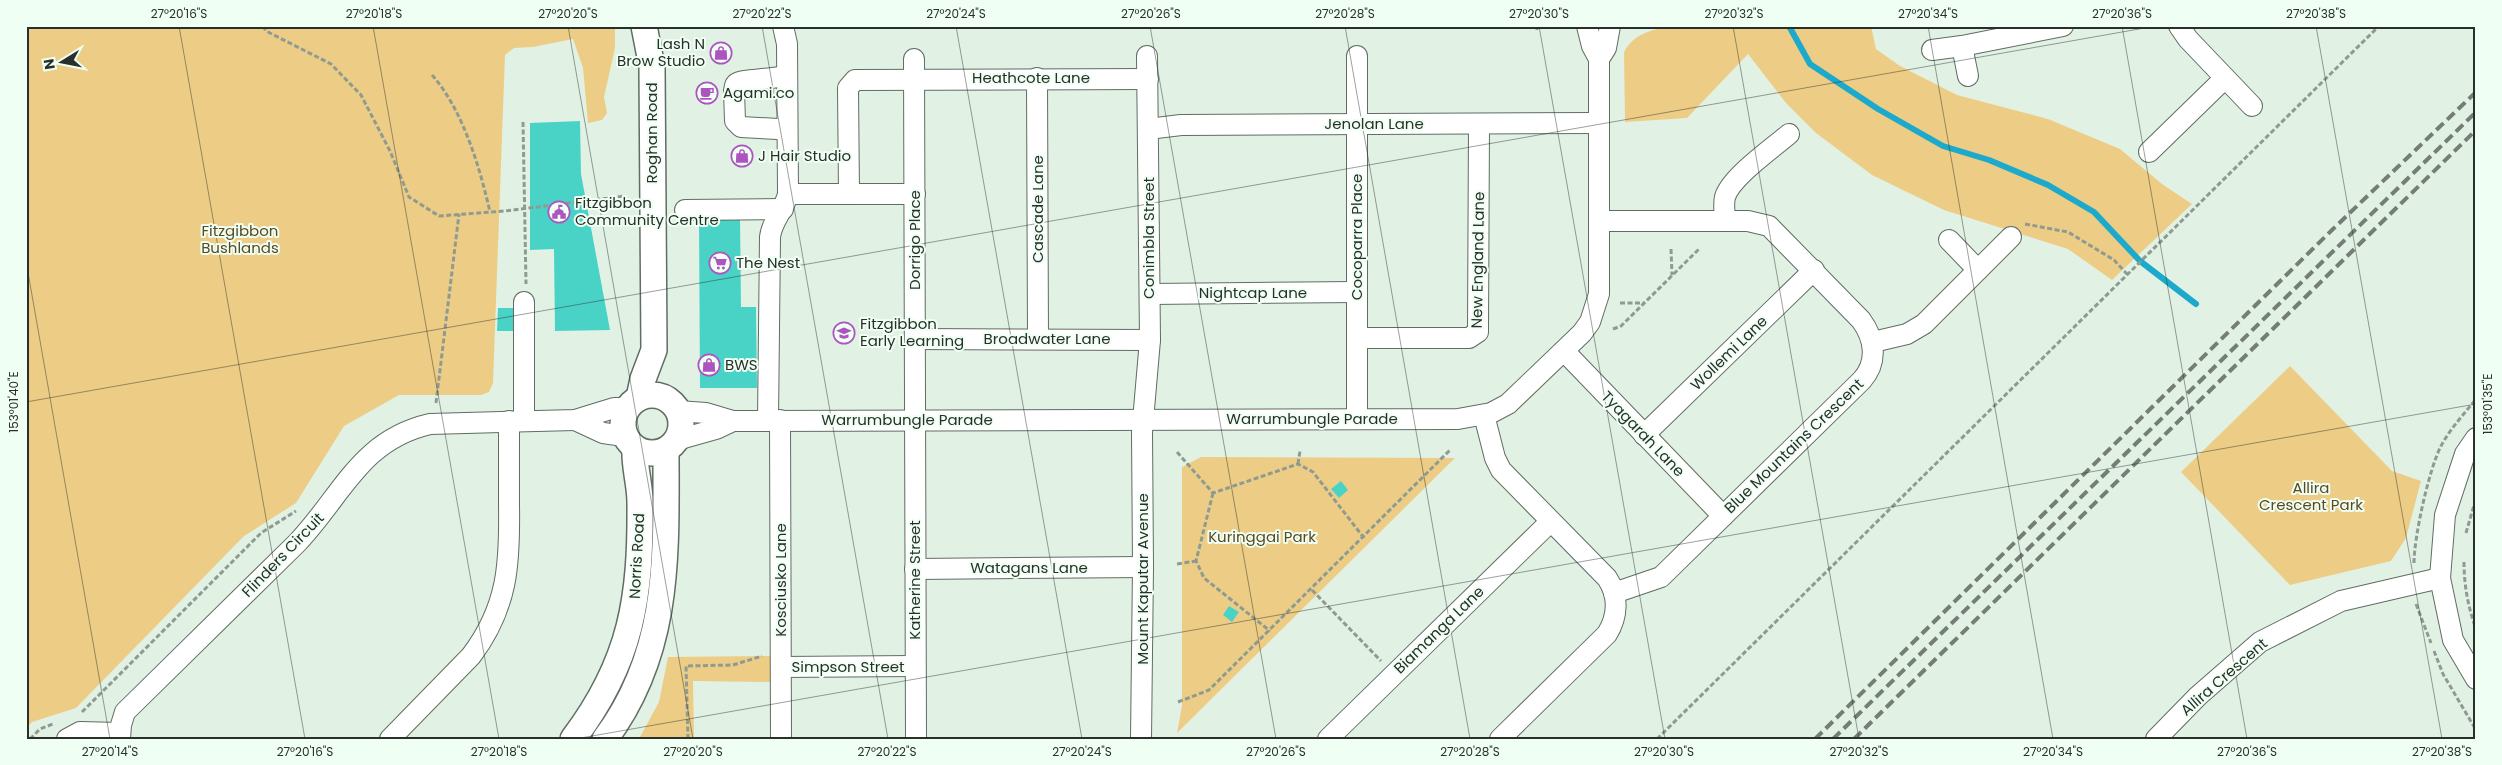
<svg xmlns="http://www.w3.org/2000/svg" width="2502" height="765" font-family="Poppins,sans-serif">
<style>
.green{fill:#edcd85}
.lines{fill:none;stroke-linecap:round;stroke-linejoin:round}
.stream{stroke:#1ca9cb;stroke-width:6}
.building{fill:#49d3c7}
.minor-casing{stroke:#5f6d63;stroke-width:22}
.major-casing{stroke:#5f6d63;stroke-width:28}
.path{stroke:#8f9b91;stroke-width:3;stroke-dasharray:5 2.5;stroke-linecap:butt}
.minor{stroke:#fff;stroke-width:20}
.major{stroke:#fff;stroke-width:25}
.rail{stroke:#747e76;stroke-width:4;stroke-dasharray:10 5;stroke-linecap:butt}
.ticks{fill:none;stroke:#292f2a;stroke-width:1;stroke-opacity:0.45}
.labels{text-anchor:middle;stroke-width:4;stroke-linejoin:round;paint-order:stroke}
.poi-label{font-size:15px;fill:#292f2a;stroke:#effff3;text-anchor:start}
.street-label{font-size:15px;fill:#292f2a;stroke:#effff3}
.park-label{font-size:15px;fill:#5a4923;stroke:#effff3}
.neatline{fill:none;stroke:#292f2a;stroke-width:2}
.ticks-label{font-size:12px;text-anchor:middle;fill:#292f2a}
</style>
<rect width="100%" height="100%" fill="#e1f2e5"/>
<g class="green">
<polygon points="26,26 615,26 615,48 604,97 607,113 602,120 588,123 583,68 573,39 533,47 514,48 505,55 493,383 489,392 481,395 399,395 344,426 296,503 244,536 76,708 32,722 26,728"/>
<path d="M1668,26H1871L1876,49L1900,66L1957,95L2048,119L2120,149L2162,184L2192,204L2112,280L2068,249L1944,210L1872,175L1816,133L1786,103L1748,54L1687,118L1625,122L1624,52C1634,34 1649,31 1668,26Z"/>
<polygon points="2290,366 2392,471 2421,481 2406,538 2391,561 2290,585 2181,472"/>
<polygon points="1201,457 1455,458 1177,733 1182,706 1182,467"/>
<polygon points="772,656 773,682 693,681 694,739 639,739 659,702 668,657"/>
</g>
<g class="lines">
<polyline class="stream" points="1789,26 1810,64 1878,109 1943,146 1989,160 2048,185 2094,212 2140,261 2196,304"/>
</g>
<g class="building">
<polygon points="580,121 581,174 610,330 555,331 554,249 530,250 530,123"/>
<polygon points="699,218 740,218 741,307 756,307 757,388 700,388"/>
<polygon points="498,308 513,308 513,331 497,331"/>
<polygon points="1341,481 1348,490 1339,498 1331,489"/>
<polygon points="1229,606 1239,612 1232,622 1223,615"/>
</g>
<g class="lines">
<g class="minor-casing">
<g id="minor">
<polyline points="2179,26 2188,39 2252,106"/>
<polyline points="1962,46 2063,26"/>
<polyline points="1932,50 1962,46 1968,76"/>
<polyline points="914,59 916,739"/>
<polyline points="1599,59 1606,48 1610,26"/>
<path d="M787,75C774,80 742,79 737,83C734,85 735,87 734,91L735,121L741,127L778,129L787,132"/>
<polyline points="1037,78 1038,339"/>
<polyline points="1148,129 1181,125 1599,123"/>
<polyline points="2149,152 2225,78"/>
<polyline points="788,194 915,194"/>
<polyline points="849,194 848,88 855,80 1148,79"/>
<polyline points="685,210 783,209"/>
<path d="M1600,221H1748L1769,226L1861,320C1875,339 1878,362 1862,380L1661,577L1614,593"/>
<path d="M1725,221C1725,213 1723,205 1725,197C1731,177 1773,148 1789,134"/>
<polyline points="1949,240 1978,270"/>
<polyline points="1150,294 1357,292"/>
<polyline points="1357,338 1469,338 1478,332 1479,124"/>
<polyline points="915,339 1150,340"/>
<polyline points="1873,342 1907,334 1924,324 2011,237"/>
<polyline points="1564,351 1723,516"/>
<polyline points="678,411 706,413 733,421 1458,419 1491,413 1508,404 1582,333 1590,322 1599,294 1599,59 1592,46 1587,26"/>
<path d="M1484,415L1495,458L1501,470L1607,578C1619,596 1618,616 1607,634L1500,739"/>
<polyline points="1357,418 1357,56"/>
<polyline points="575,420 603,433 624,436"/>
<polyline points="780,420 781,739"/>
<polyline points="524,421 524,302"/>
<path d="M768,421L770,237C772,220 784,211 788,194L787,44L783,26"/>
<polyline points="1644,435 1814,270"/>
<polyline points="2476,438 2465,454 2445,515 2440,578 2453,640 2476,679"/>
<polyline points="677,440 716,429 733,421"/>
<polyline points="915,569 1143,567"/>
<polyline points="781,667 915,666"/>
<polyline points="67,739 80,732 120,733"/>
<path d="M120,739L121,725L125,712L297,543C342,496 360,440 430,424L575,420L614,408H627"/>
<path d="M390,739L471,656C508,607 510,564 509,505C509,477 509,449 509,421"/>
<polyline points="1141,739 1143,567 1142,432 1150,340 1147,56"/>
<polyline points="1328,739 1550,522"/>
<polyline points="2156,739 2198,696 2260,642 2341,601 2440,578"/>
</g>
</g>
<g class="major-casing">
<g id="major">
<circle cx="652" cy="424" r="29"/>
<polyline points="639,398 643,379 654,350 652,67 644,26"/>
<path d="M573,739C632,661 641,597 640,502C640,484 634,467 635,449"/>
<path d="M605,739C671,651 666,554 666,450"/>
</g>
</g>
<g class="path">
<polyline points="263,26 266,31 331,64 361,95 390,151 409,197 439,216 505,211 625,196"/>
<polyline points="1537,30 1537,26"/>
<path d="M432,75C463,110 480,168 490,212"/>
<polyline points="523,122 526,284"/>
<polyline points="2025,224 2068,232 2114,260 2127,274"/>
<polyline points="1671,249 1672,275"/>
<polyline points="1620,303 1644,303"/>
<polyline points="1613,329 1621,326 1699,249"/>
<polyline points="436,403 459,214"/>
<polyline points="1177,452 1213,493 1298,464 1313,472 1364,538"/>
<polyline points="1298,464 1300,451"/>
<polyline points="1213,493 1196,561 1204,578 1270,631"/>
<polyline points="2466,533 2476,498"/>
<path d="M2464,562C2464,585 2468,607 2476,629"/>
<path d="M2414,563C2414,537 2429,469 2441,446C2450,429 2464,414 2476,399"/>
<polyline points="1177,564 1196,561"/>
<polyline points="1312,590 1381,661"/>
<polyline points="2416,604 2431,643"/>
<polyline points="2434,651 2443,674 2476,730"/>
<polyline points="1178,702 1209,690 1451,449"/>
<polyline points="82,712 261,533 296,511"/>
<polyline points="30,739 40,729 53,724"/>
<polyline points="688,739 686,666 733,665 762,656"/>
<polyline points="1657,739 2379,26"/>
</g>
<use href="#minor" class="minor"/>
<use href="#major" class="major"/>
<g class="rail">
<polyline points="1815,739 2332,230 2476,92"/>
<polyline points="1833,739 2476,112"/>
<polyline points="1854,739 2476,130"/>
</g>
</g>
<path class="ticks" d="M179,26L305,739M373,26L499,739M568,26L693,739M762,26L888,739M956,26L1082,739M1150,26L1276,739M1345,26L1470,739M1539,26L1665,739M1733,26L1859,739M1928,26L2053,739M2122,26L2247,739M2316,26L2442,739M26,261L110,739M26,402L2156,26M575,739L2476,404"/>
<defs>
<g id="shop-ring" transform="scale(1.125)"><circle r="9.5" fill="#effff3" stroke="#ad54c1" stroke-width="1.5"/><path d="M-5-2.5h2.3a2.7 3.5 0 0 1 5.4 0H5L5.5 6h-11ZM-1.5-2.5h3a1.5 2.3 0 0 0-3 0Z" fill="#ad54c1"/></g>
<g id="cafe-ring" transform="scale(1.125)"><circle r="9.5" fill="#effff3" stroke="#ad54c1" stroke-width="1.5"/><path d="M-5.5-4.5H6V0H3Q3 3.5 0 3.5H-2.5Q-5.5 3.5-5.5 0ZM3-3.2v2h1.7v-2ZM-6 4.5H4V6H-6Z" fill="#ad54c1"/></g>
<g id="civic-ring" transform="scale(1.125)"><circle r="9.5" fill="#effff3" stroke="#ad54c1" stroke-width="1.5"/><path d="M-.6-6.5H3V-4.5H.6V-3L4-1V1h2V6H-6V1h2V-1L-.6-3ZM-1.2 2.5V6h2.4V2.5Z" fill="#ad54c1"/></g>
<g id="supermarket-ring" transform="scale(1.125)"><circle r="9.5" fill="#effff3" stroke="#ad54c1" stroke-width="1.5"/><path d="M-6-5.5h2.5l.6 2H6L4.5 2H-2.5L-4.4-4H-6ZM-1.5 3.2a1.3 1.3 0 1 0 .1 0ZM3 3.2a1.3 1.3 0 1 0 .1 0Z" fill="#ad54c1"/></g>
<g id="school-ring" transform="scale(1.125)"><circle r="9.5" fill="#effff3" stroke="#ad54c1" stroke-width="1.5"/><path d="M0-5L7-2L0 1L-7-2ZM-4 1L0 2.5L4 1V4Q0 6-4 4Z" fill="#ad54c1"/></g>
</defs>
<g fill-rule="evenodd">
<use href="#shop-ring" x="721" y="53"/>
<use href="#cafe-ring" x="707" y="93"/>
<use href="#shop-ring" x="742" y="156"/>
<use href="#civic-ring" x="559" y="212"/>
<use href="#supermarket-ring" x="720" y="263"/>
<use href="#school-ring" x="844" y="333"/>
<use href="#shop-ring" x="709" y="365"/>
</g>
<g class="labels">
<g class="poi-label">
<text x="705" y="49" text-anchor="end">Lash N<tspan x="705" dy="17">Brow Studio</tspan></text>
<text x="723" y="98">Agami.co</text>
<text x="758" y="161">J Hair Studio</text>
<text x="575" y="208">Fitzgibbon<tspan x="575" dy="17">Community Centre</tspan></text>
<text x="736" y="268">The Nest</text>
<text x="860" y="329">Fitzgibbon<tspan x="860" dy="17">Early Learning</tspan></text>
<text x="725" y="370">BWS</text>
</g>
<g class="street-label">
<text x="1031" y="83">Heathcote Lane</text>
<text x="1374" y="129">Jenolan Lane</text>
<text transform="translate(652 133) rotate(-90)" y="5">Roghan Road</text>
<text transform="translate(1038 209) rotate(-90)" y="5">Cascade Lane</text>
<text transform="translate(1357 237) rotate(-90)" y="5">Cocoparra Place</text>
<text transform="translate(1149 238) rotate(-90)" y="5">Conimbla Street</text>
<text transform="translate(915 240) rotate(-90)" y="5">Dorrigo Place</text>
<text transform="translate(1478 260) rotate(-89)" y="5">New England Lane</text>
<text x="1253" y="298">Nightcap Lane</text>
<text x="1047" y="344">Broadwater Lane</text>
<text transform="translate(1729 353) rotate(-44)" y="5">Wollemi Lane</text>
<text x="1312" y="424">Warrumbungle Parade</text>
<text x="907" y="425">Warrumbungle Parade</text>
<text transform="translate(1643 434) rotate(46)" y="5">Tyagarah Lane</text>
<text transform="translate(1794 446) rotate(-44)" y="5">Blue Mountains Crescent</text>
<text transform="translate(283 555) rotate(-46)" y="5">Flinders Circuit</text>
<text transform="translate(637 556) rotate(-87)" y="5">Norris Road</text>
<text x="1029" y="573">Watagans Lane</text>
<text transform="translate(1143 579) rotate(-90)" y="5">Mount Kaputar Avenue</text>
<text transform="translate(781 580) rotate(-90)" y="5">Kosciusko Lane</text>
<text transform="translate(915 580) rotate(-90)" y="5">Katherine Street</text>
<text transform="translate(1439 630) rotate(-44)" y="5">Biamanga Lane</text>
<text x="848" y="672">Simpson Street</text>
<text transform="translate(2224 677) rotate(-41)" y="5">Allira Crescent</text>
</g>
<g class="park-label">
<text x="240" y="236">Fitzgibbon<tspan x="240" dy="17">Bushlands</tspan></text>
<text x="2311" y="493">Allira<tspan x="2311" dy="17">Crescent Park</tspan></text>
<text x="1262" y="542">Kuringgai Park</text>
</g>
</g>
<rect width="2502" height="765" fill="none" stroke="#effff3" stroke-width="55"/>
<g transform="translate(62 62) rotate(260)" stroke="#effff3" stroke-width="4" paint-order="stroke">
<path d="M0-4L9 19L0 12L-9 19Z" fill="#292f2a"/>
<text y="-8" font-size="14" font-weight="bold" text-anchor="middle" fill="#292f2a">N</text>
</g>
<rect x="28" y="28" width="2446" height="710" class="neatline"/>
<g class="ticks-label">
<text x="179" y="18">27°20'16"S</text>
<text x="374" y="18">27°20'18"S</text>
<text x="568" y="18">27°20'20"S</text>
<text x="762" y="18">27°20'22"S</text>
<text x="956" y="18">27°20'24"S</text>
<text x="1151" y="18">27°20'26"S</text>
<text x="1345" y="18">27°20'28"S</text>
<text x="1539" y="18">27°20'30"S</text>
<text x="1734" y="18">27°20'32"S</text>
<text x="1928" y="18">27°20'34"S</text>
<text x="2122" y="18">27°20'36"S</text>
<text x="2316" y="18">27°20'38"S</text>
<text transform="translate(14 402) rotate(-90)" y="4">153°01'40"E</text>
<text transform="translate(2488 404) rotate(-90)" y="4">153°01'35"E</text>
<text x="110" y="756">27°20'14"S</text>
<text x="305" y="756">27°20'16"S</text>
<text x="499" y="756">27°20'18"S</text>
<text x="693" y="756">27°20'20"S</text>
<text x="887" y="756">27°20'22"S</text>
<text x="1082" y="756">27°20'24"S</text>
<text x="1276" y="756">27°20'26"S</text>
<text x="1470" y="756">27°20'28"S</text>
<text x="1664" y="756">27°20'30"S</text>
<text x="1859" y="756">27°20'32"S</text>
<text x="2053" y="756">27°20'34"S</text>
<text x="2247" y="756">27°20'36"S</text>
<text x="2442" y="756">27°20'38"S</text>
</g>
</svg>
